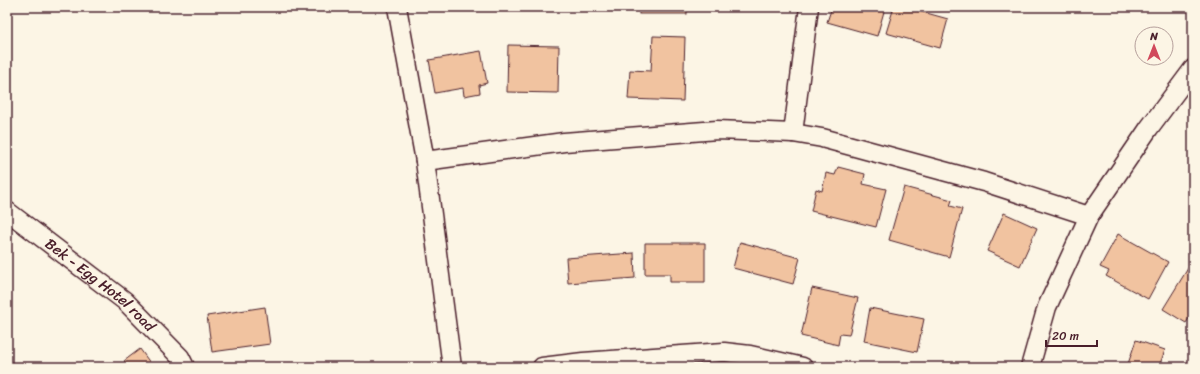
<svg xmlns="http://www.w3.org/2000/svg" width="1200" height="374" font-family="Sriracha,sans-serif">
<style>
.building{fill:#f1c3a0;stroke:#4a1f2b}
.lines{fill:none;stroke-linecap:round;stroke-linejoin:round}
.minor-casing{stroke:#4a1f2b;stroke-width:21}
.minor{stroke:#fcf5e5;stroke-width:18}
.labels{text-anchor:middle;stroke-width:3;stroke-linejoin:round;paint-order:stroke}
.street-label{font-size:15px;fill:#4a1f2b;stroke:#fcf5e5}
</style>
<rect width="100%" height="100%" fill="#fcf5e5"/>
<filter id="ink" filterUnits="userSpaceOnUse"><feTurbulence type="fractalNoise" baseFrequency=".025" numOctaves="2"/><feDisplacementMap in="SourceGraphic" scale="8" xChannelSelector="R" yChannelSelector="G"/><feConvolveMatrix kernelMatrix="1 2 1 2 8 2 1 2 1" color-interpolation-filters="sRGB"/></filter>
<g filter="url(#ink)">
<g class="building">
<rect x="639" y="7" width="48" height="7"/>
<polygon points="832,7 885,8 877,36 827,22"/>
<polygon points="894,7 905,7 948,19 940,48 886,33"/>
<polygon points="653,36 685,37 683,101 628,99 630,70 651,71"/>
<polygon points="508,45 559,46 558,93 507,92"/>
<polygon points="481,51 487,83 479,85 480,93 464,96 463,88 435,93 429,60"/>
<polygon points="838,167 865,174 863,184 886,189 876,227 811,211 816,189 822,191 826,173 835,175"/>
<polygon points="904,187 952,200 950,206 962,209 949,257 889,240"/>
<polygon points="1004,213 1037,228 1020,266 987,251"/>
<polygon points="1118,234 1168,262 1148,299 1106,276 1109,271 1100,267"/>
<polygon points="740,242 800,258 793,284 733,268"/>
<polygon points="645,243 705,243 705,282 670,282 670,274 645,274"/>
<polygon points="634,253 635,278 568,283 566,258"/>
<polygon points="1190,265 1193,267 1193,312 1186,323 1163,309"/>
<polygon points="812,288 858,298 849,335 840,334 838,345 801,336"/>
<polygon points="265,307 270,344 212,352 207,316"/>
<polygon points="870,308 924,319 917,352 864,341"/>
<polygon points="1136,340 1165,350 1159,367 1127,367"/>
<polygon points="140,349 153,367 129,367 124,361"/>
</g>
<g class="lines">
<g class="minor-casing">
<g id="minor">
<polyline points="397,7 425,161 452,367"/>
<polyline points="793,133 809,7"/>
<polyline points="425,161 564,142 717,130 793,133 822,138 984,182 1089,216"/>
<path id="s1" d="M7,211L125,301L180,357L185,367"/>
<polyline points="542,367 583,362 724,352 750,355 803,367"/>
<polyline points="1030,367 1047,307 1089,216 1149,128 1193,69"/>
</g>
</g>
<use href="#minor" class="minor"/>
</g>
</g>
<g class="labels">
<g class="street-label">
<text dy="5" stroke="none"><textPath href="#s1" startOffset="119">Bek - Egg Hotel road</textPath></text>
</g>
</g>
<rect width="1200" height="374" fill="none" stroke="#fcf5e5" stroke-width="24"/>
<rect x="12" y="12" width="1176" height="350" fill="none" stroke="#4a1f2b" stroke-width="1.5" filter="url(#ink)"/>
<g transform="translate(1154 46)"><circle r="19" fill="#fcf5e5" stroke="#b59f9b"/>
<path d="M0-3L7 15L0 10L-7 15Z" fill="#d1495b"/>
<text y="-6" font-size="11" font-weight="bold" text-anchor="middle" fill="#4a1f2b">N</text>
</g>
<path d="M1046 340v6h51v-6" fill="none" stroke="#4a1f2b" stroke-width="2"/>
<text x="1052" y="340" font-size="12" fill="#4a1f2b" stroke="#fcf5e5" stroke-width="3" paint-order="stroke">20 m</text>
</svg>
